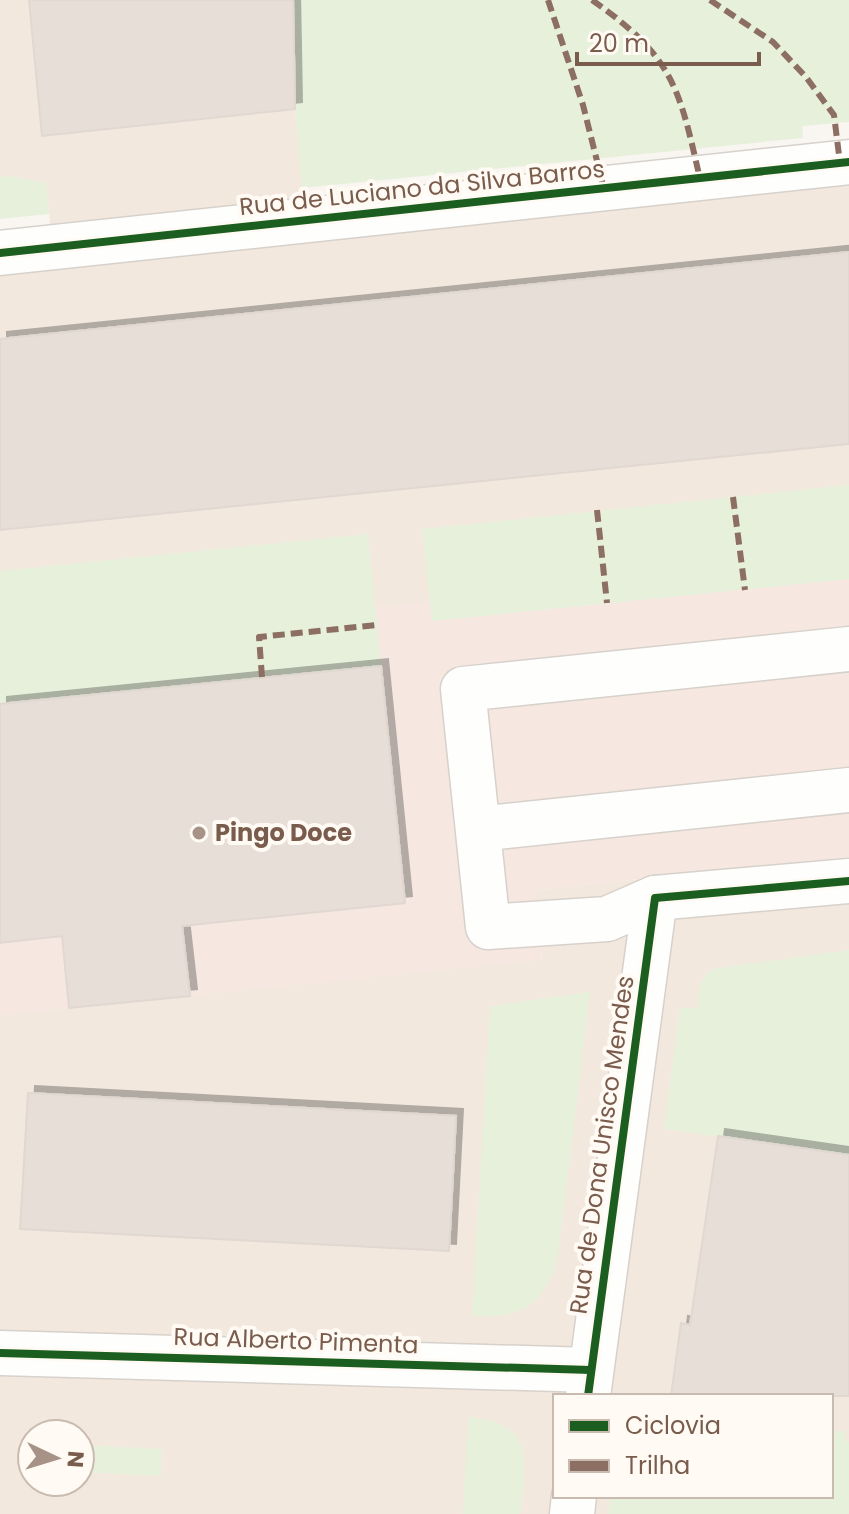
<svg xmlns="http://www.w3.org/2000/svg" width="849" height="1514" font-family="Poppins,sans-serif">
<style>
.residential{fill:#f2e8de;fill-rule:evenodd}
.commercial{fill:#f6e8e1}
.green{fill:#e7f0db}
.building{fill:#e6ded7;stroke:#e2d8d2;stroke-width:2;filter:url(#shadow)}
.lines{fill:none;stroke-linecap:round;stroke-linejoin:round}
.minor-casing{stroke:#d7d1cb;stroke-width:47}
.minor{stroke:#fefefd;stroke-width:44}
.quiet{stroke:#8d6e63;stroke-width:6;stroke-dasharray:12 6;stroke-linecap:butt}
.cycleway-casing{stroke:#fffaf3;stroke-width:13}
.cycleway{stroke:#1b5e20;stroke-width:8}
.poi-dot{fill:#a69286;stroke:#fffaf3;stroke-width:3}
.labels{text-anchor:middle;stroke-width:8;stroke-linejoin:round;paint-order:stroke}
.street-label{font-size:24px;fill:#7a5c4d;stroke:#fffaf3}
.poi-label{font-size:24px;font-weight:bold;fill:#7a5c4d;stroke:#fffaf3;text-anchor:start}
</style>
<defs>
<filter id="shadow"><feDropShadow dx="7" dy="-7" stdDeviation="0" flood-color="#0004"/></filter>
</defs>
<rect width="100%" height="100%" fill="#f9f5f0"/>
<g class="residential">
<polygon points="0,0 293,0 295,109 306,217 52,243 46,183 10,176 0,177"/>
<polygon points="849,171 849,579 432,621 430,602 376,608 381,666 0,704 0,259"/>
<polygon points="650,878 586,1362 0,1348 0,1015 542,959 534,890"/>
<polygon points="849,887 849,1514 576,1514 579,1496 831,1496 831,1396 592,1396 660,903"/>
<path d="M0,1358L586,1374L583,1396H555V1496L567,1514H0ZM32,1434H80V1482H32Z"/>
</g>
<polygon class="commercial" points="849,579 849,857 535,890 542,960 0,1015 0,704 381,666 375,608 430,602 433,621"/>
<g class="green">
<polygon points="293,0 849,0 849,122 802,126 803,138 302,188 295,109"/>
<polygon points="10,176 46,183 49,214 0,219 0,177"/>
<polygon points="849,485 849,579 432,621 422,529"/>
<polygon points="368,534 381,666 0,704 0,571"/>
<path d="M849,950V1155L664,1129L680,1007L697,1009C699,992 698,973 718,968Z"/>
<path d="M590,992L558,1256C545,1305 521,1319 472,1316L490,1006Z"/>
<path d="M468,1417C536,1422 527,1462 520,1514H463Z"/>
<polygon points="831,1430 845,1432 845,1441 849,1442 849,1514 608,1514 611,1496 831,1496"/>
<polygon points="80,1445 162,1449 161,1476 80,1472"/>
</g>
<g class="building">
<polygon points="29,0 293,0 295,109 42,136"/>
<polygon points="849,252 849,444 0,530 0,339"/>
<polygon points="381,666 405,903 182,926 190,996 69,1008 62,936 0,943 0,704"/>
<polygon points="28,1093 456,1116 449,1251 20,1229"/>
<polygon points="718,1136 849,1155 849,1396 671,1396 681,1323 690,1325"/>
</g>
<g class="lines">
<g class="minor-casing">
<g id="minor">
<polyline points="0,253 849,162"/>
<polyline points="849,649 463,689 488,927 607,919 655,898 849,881"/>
<polyline points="478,829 849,790"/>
<polyline points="0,1353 591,1370"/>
<polyline points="588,1396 655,898"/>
<polyline points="572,1514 574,1496"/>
</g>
</g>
<use href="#minor" class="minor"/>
<g class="quiet">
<polyline points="548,0 583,105 604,189"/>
<path d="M592,0C673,57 679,86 700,179"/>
<polyline points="710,0 773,42 806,77 834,115 840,163"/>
<polyline points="733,497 745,590"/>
<polyline points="597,510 607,603"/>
<polyline points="262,677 259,637 377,625"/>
</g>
<g class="cycleway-casing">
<g id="cycleway">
<polyline points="0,253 849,162"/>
<polyline points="0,1353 591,1370"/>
<polyline points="588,1396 655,898 849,881"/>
</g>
</g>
<use href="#cycleway" class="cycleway"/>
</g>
<circle class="poi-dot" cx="199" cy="833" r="8"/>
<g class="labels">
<g class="street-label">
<text transform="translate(422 188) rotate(-6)" y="8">Rua de Luciano da Silva Barros</text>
<text transform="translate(602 1145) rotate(-82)" y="8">Rua de Dona Unisco Mendes</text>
<text transform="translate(296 1341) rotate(2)" y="8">Rua Alberto Pimenta</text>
</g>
<g class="poi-label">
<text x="215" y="841">Pingo Doce</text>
</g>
</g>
<rect x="553" y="1394" width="280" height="104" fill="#fffaf3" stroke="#cabbb1" stroke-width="2"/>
<rect x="569" y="1420" width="40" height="12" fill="#1b5e20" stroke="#cabbb1" stroke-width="2"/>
<text x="625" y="1434" font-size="24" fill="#7a5c4d">Ciclovia</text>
<rect x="569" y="1460" width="40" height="12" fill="#8d6e63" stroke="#cabbb1" stroke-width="2"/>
<text x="625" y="1474" font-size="24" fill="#7a5c4d">Trilha</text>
<g transform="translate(56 1458) rotate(94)"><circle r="38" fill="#fffaf3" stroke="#cabbb1" stroke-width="2"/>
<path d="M0-6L14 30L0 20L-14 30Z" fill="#a69286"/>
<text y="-12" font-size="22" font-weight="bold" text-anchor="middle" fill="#7a5c4d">N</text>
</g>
<path d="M577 52v12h182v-12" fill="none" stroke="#7a5c4d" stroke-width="4"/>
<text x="589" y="52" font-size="24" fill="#7a5c4d" stroke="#fffaf3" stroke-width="6" paint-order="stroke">20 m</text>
</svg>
